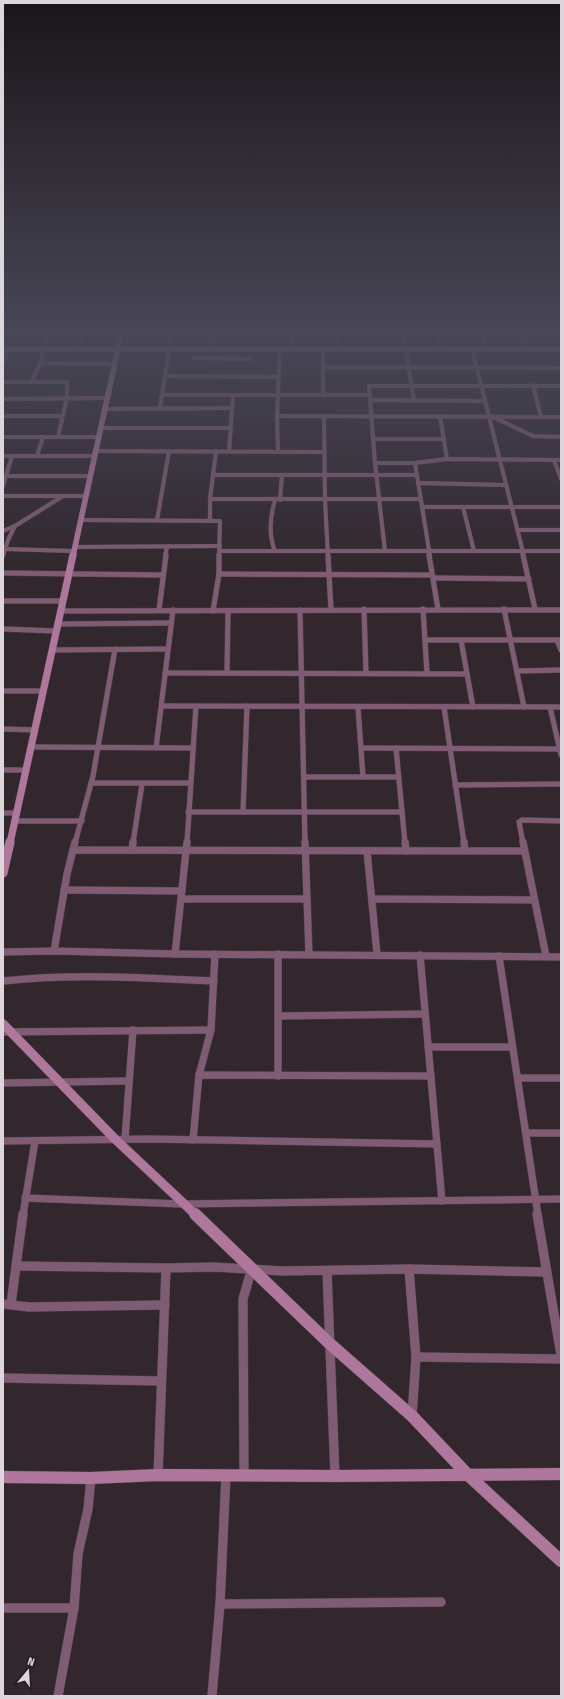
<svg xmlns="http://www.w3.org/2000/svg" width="564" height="1699" font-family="'Fira Sans Condensed',sans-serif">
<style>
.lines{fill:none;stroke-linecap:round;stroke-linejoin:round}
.street-far3-casing{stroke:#4d4349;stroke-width:4.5}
.street-far2-casing{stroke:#4d4349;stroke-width:6}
.street-far1-casing{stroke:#4d4349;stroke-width:8}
.street-casing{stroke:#4d4349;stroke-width:10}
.secondary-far3-casing{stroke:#4d4349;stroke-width:6}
.secondary-far2-casing{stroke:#4d4349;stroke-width:8}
.secondary-far1-casing{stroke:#4d4349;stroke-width:10}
.secondary-casing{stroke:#4d4349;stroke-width:13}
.street-far3{stroke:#805c74;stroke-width:4}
.street-far2{stroke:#805c74;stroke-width:5}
.street-far1{stroke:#805c74;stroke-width:7}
.street{stroke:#805c74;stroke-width:9}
.secondary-far3{stroke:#b0779d;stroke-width:5.5}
.secondary-far2{stroke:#b0779d;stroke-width:7}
.secondary-far1{stroke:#b0779d;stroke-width:9}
.secondary{stroke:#b0779d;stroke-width:12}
</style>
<rect width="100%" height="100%" fill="#31272d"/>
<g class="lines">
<g class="street-far3-casing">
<g id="street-far3">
<polyline points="292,335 292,349"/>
<polyline points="336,335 338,349"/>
<polyline points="403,335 414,400"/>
<polyline points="439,335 441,349"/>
<polyline points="482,335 486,349"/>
<polyline points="522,335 528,349"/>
<polyline points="78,349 82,335"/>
<polyline points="209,349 212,335"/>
<polyline points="323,349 323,395"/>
<polyline points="472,349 524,556"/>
<polyline points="193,358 251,359"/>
<polyline points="3,363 8,349"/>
<polyline points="40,363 114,364"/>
<polyline points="323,367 561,368"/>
<polyline points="165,376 278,377"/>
<polyline points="3,382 67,382 67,398 58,437"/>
<polyline points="32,382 40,363 48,335"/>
<polyline points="533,385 541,417"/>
<polyline points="162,395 369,395"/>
<polyline points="3,399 107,398"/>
<polyline points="370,400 485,401"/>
<polyline points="160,408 171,335"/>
<polyline points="104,409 232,408"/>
<polyline points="3,416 62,416"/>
<polyline points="277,416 561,417"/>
<polyline points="440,416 447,459"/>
<polyline points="324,417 325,500 328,556"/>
<polyline points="493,417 533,436 561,437"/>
<polyline points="100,428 230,428"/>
<polyline points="3,437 98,437"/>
<polyline points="373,439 443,439"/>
<polyline points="95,451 325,452"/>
<polyline points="229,451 233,396"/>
<polyline points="278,452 277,416 280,349"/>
<polyline points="3,456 94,456"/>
<polyline points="37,456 43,437"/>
<polyline points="554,460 561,479"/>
<polyline points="375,463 415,463 447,459 561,460"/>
<polyline points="415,463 430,556"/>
<polyline points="213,475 417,475"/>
<polyline points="6,476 90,476"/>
<polyline points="418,483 506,485"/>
<polyline points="3,486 12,456"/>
<polyline points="3,496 63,496"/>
<polyline points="210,499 420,499"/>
<path d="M275,500C270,517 268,534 275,551"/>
<polyline points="280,500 282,475"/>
<polyline points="422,507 561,507"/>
<polyline points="463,507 474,551"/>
<polyline points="80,520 220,521 219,556"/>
<polyline points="157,520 169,451"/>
<polyline points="210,521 210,499 216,451"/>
<polyline points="518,530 561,530"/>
<polyline points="3,531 15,526 63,496 86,496"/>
<polyline points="75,547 220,546"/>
<polyline points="5,549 73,551"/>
<polyline points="220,551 561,551"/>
<polyline points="385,551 375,463 369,386 561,386"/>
<polyline points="3,556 8,540 15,526"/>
<polyline points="165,556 167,547"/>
</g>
</g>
<g class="street-far2-casing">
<g id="street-far2">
<polyline points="328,555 331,610"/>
<polyline points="429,555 438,609"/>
<polyline points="523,555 535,609"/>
<polyline points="3,573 162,575"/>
<polyline points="219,574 432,575"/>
<polyline points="433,578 529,579"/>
<polyline points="3,601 63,601"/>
<polyline points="364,609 366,673"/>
<polyline points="423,609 427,673"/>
<polyline points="504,609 524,707"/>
<polyline points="159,610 166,555"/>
<polyline points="300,610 305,843"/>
<polyline points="60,611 561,610"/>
<polyline points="213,611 219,574 219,555"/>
<polyline points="57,624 171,623"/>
<polyline points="3,629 56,631"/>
<polyline points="426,640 561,640"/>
<polyline points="461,640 473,707"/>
<polyline points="557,640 561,650"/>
<polyline points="52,650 168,649"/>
<polyline points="518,671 561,670"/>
<polyline points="165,673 466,674"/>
<polyline points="227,673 228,611"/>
<polyline points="3,691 43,691"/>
<polyline points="162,706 561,707"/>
<polyline points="358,707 363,777"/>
<polyline points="444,707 464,843"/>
<polyline points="550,707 561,755"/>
<polyline points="3,729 34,730"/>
<polyline points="31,747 193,748"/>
<polyline points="156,748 173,610"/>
<polyline points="362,748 560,749"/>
<polyline points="396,748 405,843"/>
<polyline points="3,770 26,770"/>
<polyline points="304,777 398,777"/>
<polyline points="91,783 190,783"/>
<polyline points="455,785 561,784"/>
<polyline points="188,812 402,812"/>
<polyline points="243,812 247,706"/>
<polyline points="3,813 16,813"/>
<polyline points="14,821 82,821"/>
<polyline points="75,843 93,776 115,649"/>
<polyline points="133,843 142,784"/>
<polyline points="187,843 196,706"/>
<polyline points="523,843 519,822 522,820 561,821"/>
</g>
</g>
<g class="street-far1-casing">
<g id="street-far1">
<polyline points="305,842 309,955"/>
<polyline points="405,842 406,851"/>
<polyline points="464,842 465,851"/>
<polyline points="523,842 546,956"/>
<polyline points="73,850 75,842"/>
<polyline points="132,850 133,842"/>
<polyline points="367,851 377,954"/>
<polyline points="64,890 182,891"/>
<polyline points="182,899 306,899"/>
<polyline points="372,899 534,900"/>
<polyline points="54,951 67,874 73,850 524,851"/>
<polyline points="3,952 54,951 175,954 561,957"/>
<polyline points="175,954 187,842"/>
<polyline points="278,954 278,1076"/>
<polyline points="420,955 442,1201"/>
<polyline points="499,956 538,1215"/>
<path d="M3,981C73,973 144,978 214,981"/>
<polyline points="279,1016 425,1014"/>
<polyline points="3,1032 211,1030"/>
<polyline points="428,1047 512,1047"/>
<polyline points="199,1075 211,1030 215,954"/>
<polyline points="518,1078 561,1078"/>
<polyline points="3,1083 128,1081"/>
<polyline points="527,1133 561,1133"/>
<polyline points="125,1139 133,1030"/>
<polyline points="193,1140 199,1075 431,1076"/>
<polyline points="3,1141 149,1139 437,1144"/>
<polyline points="25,1198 182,1204 561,1199"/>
<polyline points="23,1215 35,1141"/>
</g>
</g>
<g class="street-casing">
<g id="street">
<polyline points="537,1214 561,1355"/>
<polyline points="16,1266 166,1268 214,1267 282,1271 409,1269 546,1272"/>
<polyline points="409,1269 416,1357 412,1416"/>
<polyline points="327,1271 335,1476"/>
<polyline points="3,1304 29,1307 165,1305"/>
<polyline points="11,1304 23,1214"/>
<polyline points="416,1357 561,1359"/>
<polyline points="3,1378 161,1381"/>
<polyline points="158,1475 166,1268"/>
<polyline points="244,1475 243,1299 252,1268"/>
<polyline points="220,1604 441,1602"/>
<polyline points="3,1608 74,1608"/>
<polyline points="58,1696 74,1608 78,1554 88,1509 91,1478"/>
<polyline points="212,1696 220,1604 226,1475"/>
</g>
</g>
<g class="secondary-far3-casing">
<g id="secondary-far3">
<polyline points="3,349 561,349"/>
<polyline points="73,556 121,335"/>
</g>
</g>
<g class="secondary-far2-casing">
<polyline id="secondary-far2" points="10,843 73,555"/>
</g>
<g class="secondary-far1-casing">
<g id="secondary-far1">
<polyline points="3,873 10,842"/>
<polyline points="3,1024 115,1139 196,1215"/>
</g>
</g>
<g class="secondary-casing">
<g id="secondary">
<polyline points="195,1214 329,1343 412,1416 468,1475 561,1561"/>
<polyline points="3,1477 91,1478 158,1475 335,1476 561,1474"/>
</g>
</g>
<use href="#street-far3" class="street-far3"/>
<use href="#street-far2" class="street-far2"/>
<use href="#street-far1" class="street-far1"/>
<use href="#street" class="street"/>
<use href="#secondary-far3" class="secondary-far3"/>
<use href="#secondary-far2" class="secondary-far2"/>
<use href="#secondary-far1" class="secondary-far1"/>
<use href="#secondary" class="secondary"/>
</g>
<linearGradient id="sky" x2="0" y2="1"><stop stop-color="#1b1519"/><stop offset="0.58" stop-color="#484757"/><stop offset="1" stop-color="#484757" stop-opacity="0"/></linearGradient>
<rect width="564" height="573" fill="url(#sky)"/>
<rect width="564" height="1699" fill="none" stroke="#ddd6da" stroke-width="8"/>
<g transform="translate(28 1671) rotate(18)" stroke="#271d24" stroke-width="3" paint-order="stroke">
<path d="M0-3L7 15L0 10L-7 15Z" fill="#ddd6da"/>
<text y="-6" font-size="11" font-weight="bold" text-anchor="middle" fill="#ddd6da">N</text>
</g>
</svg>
